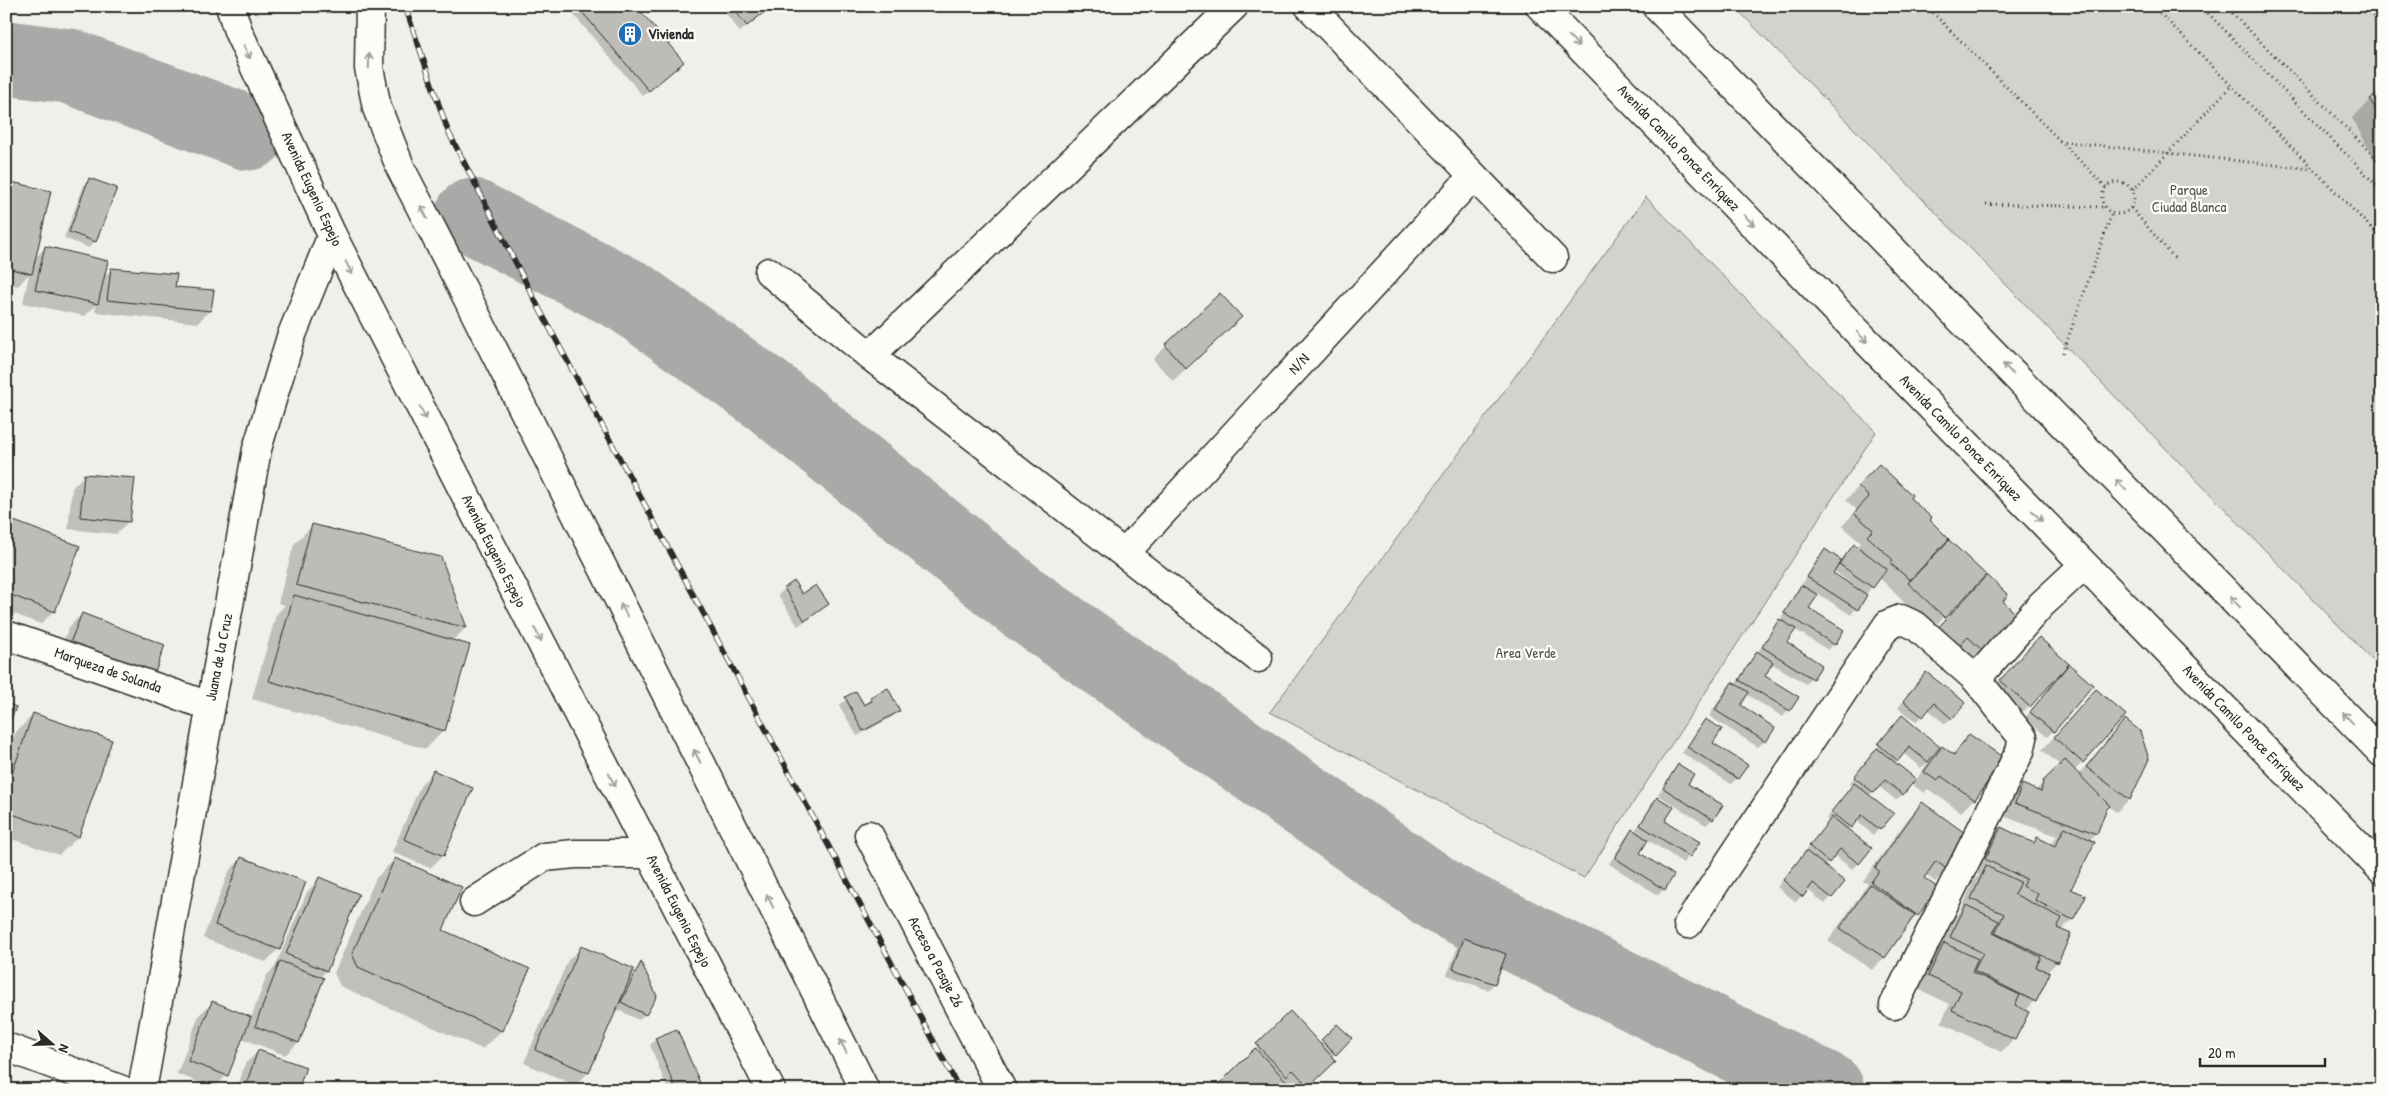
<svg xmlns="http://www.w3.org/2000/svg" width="2388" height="1096" font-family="'Patrick Hand',sans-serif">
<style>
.green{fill:#d3d2cf;stroke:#7f7e7d}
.shadow{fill:#0003;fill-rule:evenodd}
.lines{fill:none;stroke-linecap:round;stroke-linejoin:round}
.river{stroke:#aaa9a7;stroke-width:75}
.building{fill:#bdbcb8;stroke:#2b2b2b}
.minor-casing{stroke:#2b2b2b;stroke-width:31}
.major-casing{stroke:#2b2b2b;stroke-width:31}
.path{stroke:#2b2b2b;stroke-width:3;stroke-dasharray:1 4;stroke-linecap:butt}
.minor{stroke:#fdfcf7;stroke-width:28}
.major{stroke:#fdfcf7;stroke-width:28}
.rail-casing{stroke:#2b2b2b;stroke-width:5.5}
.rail{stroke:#fdfcf7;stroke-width:4;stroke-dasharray:11;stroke-linecap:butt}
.oneway{stroke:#9e9e9b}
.labels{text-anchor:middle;stroke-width:4.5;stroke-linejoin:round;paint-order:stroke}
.poi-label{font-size:15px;font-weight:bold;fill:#2b2b2b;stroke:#fdfcf7;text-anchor:start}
.street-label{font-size:15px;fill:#2b2b2b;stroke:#fdfcf7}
.park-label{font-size:15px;fill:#555554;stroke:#fdfcf7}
</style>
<rect width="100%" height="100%" fill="#f0efeb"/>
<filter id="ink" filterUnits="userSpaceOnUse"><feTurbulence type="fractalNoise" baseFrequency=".02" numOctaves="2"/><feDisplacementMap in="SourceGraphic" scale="10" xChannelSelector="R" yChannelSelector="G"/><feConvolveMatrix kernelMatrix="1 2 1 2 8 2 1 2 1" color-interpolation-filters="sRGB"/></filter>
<g filter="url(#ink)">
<g class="green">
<polygon points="1734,6 2382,6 2382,670"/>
<polygon points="1646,197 1876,432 1584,878 1270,712"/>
</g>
<g class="shadow">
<polygon points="566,6 635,6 676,68 643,96"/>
<polygon points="720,6 771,6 740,32"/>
<polygon points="2382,94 2382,173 2352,118 2371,100"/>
<polygon points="90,179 95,241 89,248 64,238 84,185"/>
<polygon points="8,182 34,259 45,248 103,277 112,269 174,288 210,310 198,323 95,312 96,305 85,316 23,303 29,274 18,286 6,283"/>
<polygon points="1220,295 1228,329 1173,381 1153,359"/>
<path d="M1879,466L1947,540L1984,575L1931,630L1879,577L1851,615L1817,593L1807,609L1834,644L1828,650L1794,629L1785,643L1820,665L1806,684L1771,663L1763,676L1797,697L1783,717L1746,694L1739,706L1765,741L1758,747L1709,716L1726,689L1732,683L1735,685L1780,620L1819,557L1825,551L1841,561L1854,545L1857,548L1861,543L1842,526L1857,510L1846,500ZM1833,570L1857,588L1856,590L1831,574Z"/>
<polygon points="84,475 129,521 116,534 68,529 72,488"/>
<polygon points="6,520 54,611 41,624 6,611"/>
<polygon points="312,526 440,558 466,628 452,641 444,730 426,749 252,699 276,615 285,605 278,603 294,544"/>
<polygon points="785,589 801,595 828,604 798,626 778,595"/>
<polygon points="2001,601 1984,652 1972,665 1955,649"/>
<polygon points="82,614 164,646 58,655 69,627"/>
<polygon points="2027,652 2067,664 2016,719 1989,693"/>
<polygon points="2063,672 2053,731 2047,737 2025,718"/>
<polygon points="1920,679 1952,718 1945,724 1928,709 1916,722 1898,708"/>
<polygon points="2096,691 2083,762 2074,771 2078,775 2125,720 2148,759 2129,800 2116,812 2108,806 2105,809 2096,834 2089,840 2070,889 2072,919 2061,931 2057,962 2046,973 2035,1001 2025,1011 2014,1039 2001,1052 1941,1022 1950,1004 1916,988 1932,957 1939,950 1953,919 1960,912 1974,880 1979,875 1973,872 1989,841 2002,828 2032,844 2038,839 2051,845 2057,836 2003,816 2010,798 2022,786 2035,791 2061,766 2042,750"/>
<polygon points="856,693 863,706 871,698 898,711 892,717 857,736 839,705"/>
<polygon points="34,714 110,741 78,837 59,855 6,837 6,759 15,733"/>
<polygon points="1705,721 1711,743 1737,778 1731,784 1682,753"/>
<polygon points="1896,723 1933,757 1942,748 1952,755 1969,735 2002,759 1974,799 1961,812 1928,789 1924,793 1913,785 1928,762 1921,768 1903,753 1894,763 1903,794 1896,800 1878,786 1869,796 1879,829 1873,835 1856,820 1847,830 1858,863 1852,869 1834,855 1823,867 1843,883 1825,904 1807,889 1796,902 1777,887 1829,822 1826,819 1852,787 1849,784"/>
<polygon points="1678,766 1686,784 1712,819 1706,825 1658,795"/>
<polygon points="433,772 471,788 443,856 430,868 392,852 421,784"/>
<polygon points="1657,799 1664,821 1689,856 1683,863 1647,839 1639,854 1664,889 1658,895 1609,864 1626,837 1632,831 1634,832"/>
<polygon points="1922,803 1948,870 1935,882 1925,874 1922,878 1936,888 1884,958 1872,970 1828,941 1868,884 1863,881 1910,816"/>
<polygon points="241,859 278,949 266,962 203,938 229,871"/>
<polygon points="395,859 441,930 528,970 501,1031 482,1049 340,986 334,973 376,878"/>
<polygon points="319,879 358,895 326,971 319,978 323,979 298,1043 285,1055 241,1038 227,1075 214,1088 177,1074 199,1015 212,1003 251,1018 267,975 275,967 307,892"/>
<polygon points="1464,940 1505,954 1494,984 1488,990 1447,975 1458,946"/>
<polygon points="581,948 635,971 641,964 645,1014 639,1020 616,1009 588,1073 575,1085 524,1063 568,960"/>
<polygon points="1290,1013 1319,1044 1337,1025 1350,1038 1332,1057 1335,1061 1305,1090 1214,1090"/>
<polygon points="656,1039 701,1090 668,1090 650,1045"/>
<polygon points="258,1051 297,1090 237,1090 245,1064"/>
</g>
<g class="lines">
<g class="river">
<polyline points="6,58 69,66 249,133"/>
<polyline points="472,216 630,297 771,398 1022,602 1445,899 1827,1090"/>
</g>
</g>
<g class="building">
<polygon points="577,6 636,6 684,62 649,91"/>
<polygon points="731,6 772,6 747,26"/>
<polygon points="2382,92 2382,121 2370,99"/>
<polygon points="89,178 117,188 96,242 69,232"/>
<polygon points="7,181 51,191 32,274 6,268"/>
<polygon points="45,246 108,261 98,304 35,290"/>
<polygon points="111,268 177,274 175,287 214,290 211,311 107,300"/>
<polygon points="1220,293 1242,317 1186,369 1165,345"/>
<polygon points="1879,464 1912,495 1910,498 1932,518 1930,520 1949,539 1910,580 1890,563 1893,560 1867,536 1873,530 1854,513 1869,497 1858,486"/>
<polygon points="84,474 135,478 130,522 80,517"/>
<polygon points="6,518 80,546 55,612 6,593"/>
<polygon points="312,524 441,557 467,628 296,585"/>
<polygon points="1949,540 1986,575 1945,618 1908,583"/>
<polygon points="1854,544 1887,569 1873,588 1839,564"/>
<polygon points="1825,549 1841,560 1833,573 1867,595 1858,610 1807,577"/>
<polygon points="1987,575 2008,595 2003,601 2019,617 1985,653 1968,637 1955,651 1935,631"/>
<polygon points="794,581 802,594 816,585 829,604 805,621 784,588"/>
<polygon points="1801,585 1818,595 1809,608 1844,630 1835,645 1784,613"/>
<polygon points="294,595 470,645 445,731 269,681"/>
<polygon points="82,613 165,645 154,675 70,643"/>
<polygon points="1779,619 1796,629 1787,642 1822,665 1813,679 1762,647"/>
<polygon points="2039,637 2069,664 2030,707 2000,680"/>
<polygon points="1757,651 1773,662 1765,676 1799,697 1790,711 1739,680"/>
<polygon points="2069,664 2093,685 2054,732 2030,712"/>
<polygon points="1926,672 1966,703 1952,719 1934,703 1923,717 1903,701"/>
<polygon points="1732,682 1749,692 1741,705 1775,728 1766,742 1715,710"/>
<polygon points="888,688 900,711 863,731 845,697 856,691 864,705 872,701 870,697"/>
<polygon points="2096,689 2126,715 2083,763 2054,737"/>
<polygon points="6,703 16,707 6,732"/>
<polygon points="33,713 112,740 79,837 6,812 6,791"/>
<polygon points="1902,715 1940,747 1928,762 1909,747 1898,761 1878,744"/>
<polygon points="1705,719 1722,729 1713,743 1748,765 1738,779 1687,747"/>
<polygon points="2125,719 2140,731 2149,759 2130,800 2086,767"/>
<polygon points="1969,734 2004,758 1975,800 1941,776 1937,781 1924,772 1942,746 1954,755"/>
<polygon points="1877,748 1916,779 1903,795 1885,780 1874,793 1854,777"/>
<polygon points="2065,760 2110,806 2106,810 2097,834 2015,803 2022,784 2041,792 2043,781"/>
<polygon points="1678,764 1694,774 1688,784 1723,805 1713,820 1663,788"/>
<polygon points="433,770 473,788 444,856 404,839"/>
<polygon points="1854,783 1894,814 1880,830 1862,815 1851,828 1831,812"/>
<polygon points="1657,797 1674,807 1665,821 1700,842 1690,857 1640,825"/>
<polygon points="1922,802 1972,838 1949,871 1936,861 1931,868 1924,878 1938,888 1918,916 1871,882 1879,871 1875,868"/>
<polygon points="1832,817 1872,848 1859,864 1840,849 1829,863 1809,846"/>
<polygon points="2001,827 2034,843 2037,837 2055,846 2065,827 2095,842 2071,889 2086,896 2073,920 2035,900 2038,894 2022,886 2026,879 1985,859"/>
<polygon points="1632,829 1648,840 1640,853 1674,875 1665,890 1615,858"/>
<polygon points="1806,851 1845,882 1832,898 1813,883 1803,897 1783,880"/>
<polygon points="241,857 306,882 280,950 215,925"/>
<polygon points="395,858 462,887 443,930 530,969 502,1031 358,967 352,954"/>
<polygon points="1986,866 2020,882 2014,894 2062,918 2057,928 2071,934 2058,963 1995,933 2004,914 1971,899"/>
<polygon points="319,877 359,894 327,971 286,954"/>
<polygon points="1870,884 1915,915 1885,958 1840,928"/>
<polygon points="1966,905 1999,921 1993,933 2041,957 2036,967 2050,973 2036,1002 1974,971 1983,953 1950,937"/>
<polygon points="1464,938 1506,954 1495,984 1453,969"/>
<polygon points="1944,943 1978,959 1972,972 2020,995 2015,1005 2029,1012 2015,1040 1952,1010 1961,991 1928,976"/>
<polygon points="581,946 634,969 589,1073 535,1050"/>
<polygon points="280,961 324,978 299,1043 255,1026"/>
<polygon points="641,962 657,996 646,1015 621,1002"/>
<polygon points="212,1001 251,1017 228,1076 188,1061"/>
<polygon points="1290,1011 1336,1061 1309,1087 1293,1070 1287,1076 1256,1044"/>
<polygon points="1337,1024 1352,1038 1336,1055 1321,1040"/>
<polygon points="677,1029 703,1090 676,1090 655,1038"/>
<polygon points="1255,1048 1295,1090 1270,1090 1268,1087 1265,1090 1224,1090 1219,1084"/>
<polygon points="258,1050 306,1067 298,1090 244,1090"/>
</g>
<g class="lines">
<g class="minor-casing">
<g id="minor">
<polyline points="1309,6 1553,258"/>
<polyline points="769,272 870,356 1258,658"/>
<polyline points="870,356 1234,6"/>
<polyline points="1125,553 1473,176"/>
<polyline points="6,635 209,706"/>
<polyline points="869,835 1002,1090"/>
<polyline points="474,902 544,857 575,854 650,854"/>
<polyline points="1688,924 1888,624 1901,619 1916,626 1976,679"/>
<polyline points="1894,1005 2020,751 2023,738 1976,679 2041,605 2084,565"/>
<polyline points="6,1047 122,1090"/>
<polyline points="142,1090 257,449 291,337 332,235"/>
</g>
</g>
<g class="major-casing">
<g id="major">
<polyline points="230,6 238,31 332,235 771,1090"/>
<polyline points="370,6 369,68 377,108 401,169 472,307 865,1090"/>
<polyline points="1540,6 2382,870"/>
<polyline points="1656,6 2382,753"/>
</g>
</g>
<g class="path">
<polyline points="2153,6 2382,239"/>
<polyline points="2201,6 2382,191"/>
<polyline points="2225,6 2382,164"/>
<polyline points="2371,6 2382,39"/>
<polyline points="1929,9 2106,187"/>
<polyline points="2059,141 2311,169"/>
<circle cx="2118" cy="198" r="16"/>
<polyline points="2133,190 2231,86"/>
<polyline points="1986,204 2104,207"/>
<polyline points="2131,208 2177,261"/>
<polyline points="2063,353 2112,213"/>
</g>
<use href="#minor" class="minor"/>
<use href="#major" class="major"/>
<g class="rail-casing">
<polyline id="rail" points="405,6 448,131 541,312 960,1090"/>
</g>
<use href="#rail" class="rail"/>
</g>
<defs><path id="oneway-shaft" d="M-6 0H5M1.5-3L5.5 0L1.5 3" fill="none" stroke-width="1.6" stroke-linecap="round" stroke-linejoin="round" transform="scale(1.25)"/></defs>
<g class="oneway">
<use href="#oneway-shaft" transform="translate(1574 41) rotate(46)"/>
<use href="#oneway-shaft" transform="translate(247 52) rotate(65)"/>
<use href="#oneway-shaft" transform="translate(369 61) rotate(-89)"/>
<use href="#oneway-shaft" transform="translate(424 212) rotate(-117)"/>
<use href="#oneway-shaft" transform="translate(1749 220) rotate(46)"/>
<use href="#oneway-shaft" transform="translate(349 268) rotate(63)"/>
<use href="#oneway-shaft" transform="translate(1862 337) rotate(46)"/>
<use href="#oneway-shaft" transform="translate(2008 369) rotate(-134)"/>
<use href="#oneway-shaft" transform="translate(423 413) rotate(63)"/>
<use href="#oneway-shaft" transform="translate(2121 485) rotate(-134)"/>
<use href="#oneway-shaft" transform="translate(2037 516) rotate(46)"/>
<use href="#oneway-shaft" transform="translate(2235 602) rotate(-134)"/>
<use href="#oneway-shaft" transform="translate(624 610) rotate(-117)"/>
<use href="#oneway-shaft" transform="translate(538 635) rotate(63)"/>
<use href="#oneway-shaft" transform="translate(2348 718) rotate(-134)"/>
<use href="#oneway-shaft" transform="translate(697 756) rotate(-117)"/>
<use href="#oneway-shaft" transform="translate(612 780) rotate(63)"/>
<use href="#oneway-shaft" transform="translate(770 901) rotate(-117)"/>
<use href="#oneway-shaft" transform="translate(843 1046) rotate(-117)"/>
</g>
</g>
<defs>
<g id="building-disc" transform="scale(1.25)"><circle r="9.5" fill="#1f6fb2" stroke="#fdfcf7"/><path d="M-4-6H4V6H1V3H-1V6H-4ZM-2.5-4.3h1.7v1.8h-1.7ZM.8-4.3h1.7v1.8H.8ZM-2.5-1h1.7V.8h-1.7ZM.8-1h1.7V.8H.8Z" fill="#fff"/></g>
</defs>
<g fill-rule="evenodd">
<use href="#building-disc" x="630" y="34"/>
</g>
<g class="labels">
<g class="poi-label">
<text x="648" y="39">Vivienda</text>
</g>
<g class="street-label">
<text transform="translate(1679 148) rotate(46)" y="5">Avenida Camilo Ponce Enriquez</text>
<text transform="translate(312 189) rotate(65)" y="5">Avenida Eugenio Espejo</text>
<text transform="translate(1299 364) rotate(-47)" y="5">N/N</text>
<text transform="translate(1961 438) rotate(46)" y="5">Avenida Camilo Ponce Enriquez</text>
<text transform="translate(494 551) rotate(63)" y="5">Avenida Eugenio Espejo</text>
<text transform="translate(219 657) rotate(-79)" y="5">Juana de la Cruz</text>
<text transform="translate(108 670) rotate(19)" y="5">Marqueza de Solanda</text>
<text transform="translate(2244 728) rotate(46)" y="5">Avenida Camilo Ponce Enriquez</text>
<text transform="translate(679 911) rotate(63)" y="5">Avenida Eugenio Espejo</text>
<text transform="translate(936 962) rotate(62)" y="5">Acceso a Pasaje 26</text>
</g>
<g class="park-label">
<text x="2189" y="195">Parque<tspan x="2189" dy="17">Ciudad Blanca</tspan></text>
<text x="1526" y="658">Area Verde</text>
</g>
</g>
<rect width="2388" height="1096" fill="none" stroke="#fdfcf7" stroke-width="25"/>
<rect x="12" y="12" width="2363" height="1071" fill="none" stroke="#2b2b2b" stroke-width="2" filter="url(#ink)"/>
<g transform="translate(52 1044) rotate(110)" stroke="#fdfcf7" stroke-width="4" paint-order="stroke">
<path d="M0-4L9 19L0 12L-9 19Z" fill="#2b2b2b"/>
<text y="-8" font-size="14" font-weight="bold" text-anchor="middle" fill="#2b2b2b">N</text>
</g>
<path d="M2200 1058v8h125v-8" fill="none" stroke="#2b2b2b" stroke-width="2.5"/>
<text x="2208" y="1058" font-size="15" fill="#2b2b2b" stroke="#fdfcf7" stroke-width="4" paint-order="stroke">20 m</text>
</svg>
